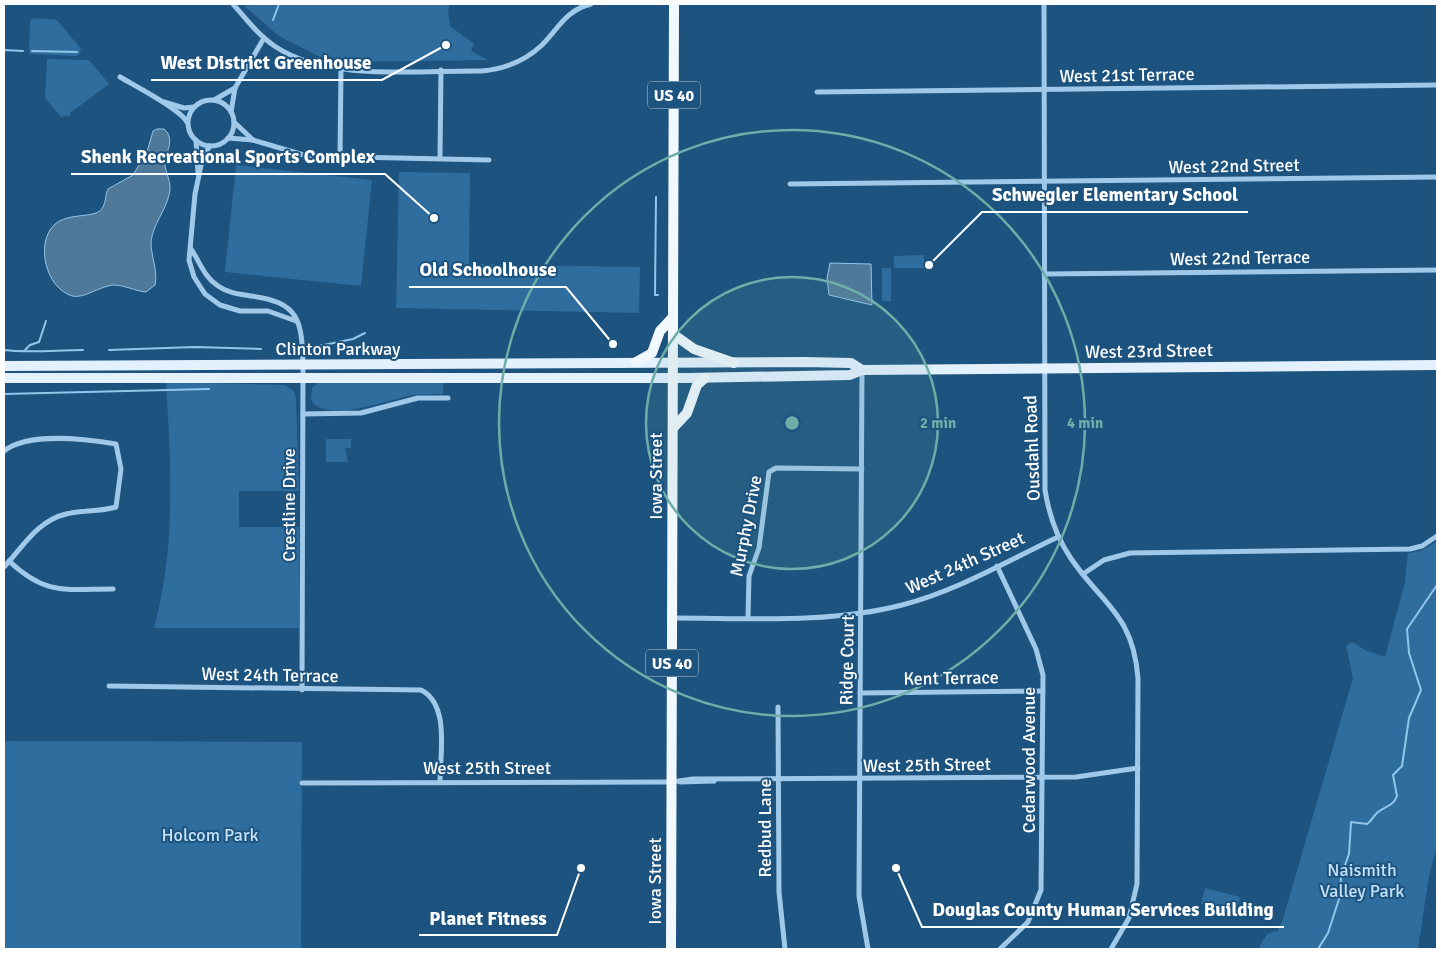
<svg xmlns="http://www.w3.org/2000/svg" width="1441" height="953" font-family="Signika,sans-serif">
<style>
.green{fill:#2f6d9e}
.water{fill:#507899;stroke:#93c6eb}
.lines{fill:none;stroke-linecap:round;stroke-linejoin:round}
.stream{stroke:#93c6eb;stroke-width:2}
.minor{stroke:#a0c9e9;stroke-width:5}
.primary{stroke:#e3f0fe;stroke-width:10}
.trunk{stroke:#f1f8fe;stroke-width:10}
.ring{fill:none;stroke:#6fada8;stroke-width:2.5}
.labels{text-anchor:middle;stroke-width:4;stroke-linejoin:round;paint-order:stroke}
.shield{fill:#1d537f;stroke:#bbcbd9;stroke-width:1}
.shield-label{font-size:16px;font-weight:bold;fill:#fff}
.street-label{font-size:18px;fill:#fff;stroke:#1d537f}
.park-label{font-size:18px;fill:#c4e1f7;stroke:#1d537f}
.centre{fill:#6fada8;stroke:#1d537f;stroke-width:2.5}
.ring-label{font-size:15px;text-anchor:middle;font-weight:bold;fill:#6fada8;stroke:#1d537f;stroke-width:4;stroke-linejoin:round;paint-order:stroke}
.leader{fill:none;stroke:#fff;stroke-width:2}
.callout-dot{fill:#fff;stroke:#1d537f;stroke-width:2}
.callout-label{font-size:19px;text-anchor:middle;font-weight:bold;fill:#fff;stroke:#1d537f;stroke-width:4;stroke-linejoin:round;paint-order:stroke}
</style>
<rect width="100%" height="100%" fill="#1d537f"/>
<g class="green">
<polygon points="242,4 451,4 448,10 450,26 474,44 471,51 488,60 354,62 320,57 279,36"/>
<polygon points="34,18 57,20 81,49 80,54 76,56 29,54 30,21"/>
<polygon points="47,59 89,60 109,84 70,113 70,116 61,117 45,98"/>
<polygon points="236,165 372,180 361,286 225,272"/>
<polygon points="399,172 470,173 469,264 640,267 639,313 396,308"/>
<polygon points="924,255 924,268 894,268 894,256"/>
<rect x="882" y="268" width="9" height="33"/>
<path d="M443,381V394C432,394 420,394 409,396C388,400 323,425 311,399L312,388L319,382Z"/>
<path d="M166,382L285,385L294,391L296,398L299,491H239V527H299V628H154C176,549 171,463 166,382Z"/>
<polygon points="326,439 351,439 351,448 345,448 348,462 326,462"/>
<polygon points="1437,541 1437,846 1429,876 1418,949 1258,949 1267,934 1275,931 1277,932 1283,919 1353,678 1346,646 1352,642 1365,650 1385,657 1405,582 1408,553 1420,551"/>
<polygon points="4,741 302,742 301,949 4,949"/>
<polygon points="1205,888 1240,897 1236,913 1201,904"/>
</g>
<g class="water">
<path d="M157,129H164C175,138 167,150 165,161C164,172 173,182 169,195C165,212 153,224 151,242C151,257 158,270 155,285L146,292C135,291 125,285 113,285C100,286 84,299 72,296C46,288 35,244 54,225C69,211 97,220 103,207C106,202 105,195 108,189L133,175L147,152L153,131Z"/>
<polygon points="830,263 871,264 872,305 829,295 827,278"/>
</g>
<g class="lines">
<g class="stream">
<polyline points="273,20 279,4"/>
<polyline points="4,50 23,51"/>
<polyline points="32,51 77,52"/>
<polyline points="656,197 655,295 658,295"/>
<polyline points="4,282 4,286"/>
<polyline points="309,348 353,339 365,333"/>
<path d="M4,350C29,353 57,350 83,350"/>
<polyline points="25,350 30,345 39,342 46,321"/>
<polyline points="109,350 195,347 261,349"/>
<polyline points="4,394 209,389"/>
<path d="M1318,949L1328,933L1340,896L1341,876L1349,854L1351,822L1367,824C1372,821 1373,816 1378,812C1385,807 1394,805 1397,796L1393,775L1402,766L1409,718L1421,690L1409,653L1407,629L1437,585"/>
</g>
<g class="minor">
<path d="M233,4C246,19 259,36 276,47C329,82 420,70 482,71C505,69 525,61 542,45C558,29 566,10 591,4"/>
<path d="M1044,4L1045,490C1049,515 1056,536 1070,557C1101,604 1133,613 1138,678L1137,884L1129,918L1111,949"/>
<path d="M120,77C135,86 180,109 187,122"/>
<polyline points="817,92 1437,85"/>
<polyline points="214,100 235,88"/>
<circle cx="211" cy="123" r="23"/>
<polyline points="164,102 184,108 194,107"/>
<polyline points="231,112 235,88 264,38"/>
<polyline points="234,122 253,140"/>
<polyline points="228,138 253,140 307,156 489,160"/>
<polyline points="196,140 198,173"/>
<polyline points="210,146 203,156 195,194 189,260 194,277 205,294 220,305 240,311 268,311 296,321"/>
<polyline points="440,157 441,70"/>
<polyline points="340,158 341,70"/>
<polyline points="790,184 1437,177"/>
<path d="M191,249C200,262 204,277 218,286C228,293 239,294 251,296C299,302 302,320 303,365L302,690"/>
<polyline points="1044,274 1437,270"/>
<polyline points="862,370 859,896 868,949"/>
<polyline points="303,414 361,413 418,398 448,398"/>
<path d="M4,451C28,432 86,439 116,444L121,469L116,507C99,512 82,510 66,514C37,521 23,547 4,567"/>
<path d="M9,561C46,596 66,589 113,589"/>
<polyline points="997,566 1036,649 1043,675 1041,890 1028,922 1000,949"/>
<polyline points="1083,574 1104,560 1130,553 1410,549 1422,546 1437,536"/>
<path d="M672,618C748,618 828,624 902,605C957,591 1007,561 1058,537"/>
<polyline points="748,618 749,576 759,548 769,472 776,468 862,469"/>
<path d="M109,686L421,690C450,704 440,755 440,782"/>
<polyline points="860,693 1043,691"/>
<polyline points="778,707 779,892 785,949"/>
<polyline points="671,782 693,779 1076,777 1138,768"/>
<polyline points="680,782 714,781"/>
<polyline points="302,783 671,782"/>
</g>
<g class="primary">
<polyline points="4,366 805,362 851,363 862,370"/>
<polyline points="4,378 689,378 850,375 862,370 1437,365"/>
</g>
<g class="trunk">
<polyline points="673,334 694,349 734,363"/>
<polyline points="636,362 652,353 660,331 673,317"/>
<polyline points="673,428 687,413 697,385 705,378"/>
<polyline points="671,949 674,4"/>
</g>
</g>
<circle cx="792" cy="423" r="146" fill="#6fada8" fill-opacity=".12"/>
<g class="ring">
<circle cx="792" cy="423" r="146"/>
<circle cx="792" cy="423" r="293"/>
</g>
<g class="labels">
<g class="shield">
<rect x="648" y="81.5" width="52" height="27" rx="4"/>
<rect x="646" y="649.5" width="52" height="27" rx="4"/>
</g>
<g class="shield-label">
<text x="674" y="101">US 40</text>
<text x="672" y="669">US 40</text>
</g>
<g class="street-label">
<text transform="translate(1127 75) rotate(-1)" y="6">West 21st Terrace</text>
<text transform="translate(1234 166) rotate(-1)" y="6">West 22nd Street</text>
<text transform="translate(1240 258) rotate(-1)" y="6">West 22nd Terrace</text>
<text x="338" y="355">Clinton Parkway</text>
<text transform="translate(1149 351) rotate(-1)" y="6">West 23rd Street</text>
<text transform="translate(1032 448) rotate(-92)" y="6">Ousdahl Road</text>
<text transform="translate(656 476) rotate(-90)" y="6">Iowa Street</text>
<text transform="translate(289 505) rotate(-90)" y="6">Crestline Drive</text>
<text transform="translate(746 526) rotate(-79)" y="6">Murphy Drive</text>
<text transform="translate(965 563) rotate(-24)" y="6">West 24th Street</text>
<text transform="translate(847 660) rotate(-89)" y="6">Ridge Court</text>
<text transform="translate(270 675) rotate(1)" y="6">West 24th Terrace</text>
<text transform="translate(951 678) rotate(-1)" y="6">Kent Terrace</text>
<text transform="translate(1029 760) rotate(-90)" y="6">Cedarwood Avenue</text>
<text transform="translate(927 765) rotate(-1)" y="6">West 25th Street</text>
<text x="487" y="774">West 25th Street</text>
<text transform="translate(765 828) rotate(-90)" y="6">Redbud Lane</text>
<text transform="translate(655 881) rotate(-90)" y="6">Iowa Street</text>
</g>
<g class="park-label">
<text x="210" y="841">Holcom Park</text>
<text x="1362" y="876">Naismith<tspan x="1362" dy="21">Valley Park</tspan></text>
</g>
</g>
<circle cx="792" cy="423" r="8" class="centre"/>
<g class="ring-label">
<text x="938" y="428">2 min</text>
<text x="1085" y="428">4 min</text>
</g>
<path class="leader" d="M446 45L382 80H151M434 218L385 174H71M929 265L982 212H1248M613 344L566 287H409M896 868L922 927H1284M581 868L557 935H419"/>
<g class="callout-dot">
<circle cx="446" cy="45" r="5"/>
<circle cx="434" cy="218" r="5"/>
<circle cx="929" cy="265" r="5"/>
<circle cx="613" cy="344" r="5"/>
<circle cx="896" cy="868" r="5"/>
<circle cx="581" cy="868" r="5"/>
</g>
<g class="callout-label">
<text x="266" y="69">West District Greenhouse</text>
<text x="228" y="163">Shenk Recreational Sports Complex</text>
<text x="1115" y="201">Schwegler Elementary School</text>
<text x="488" y="276">Old Schoolhouse</text>
<text x="1103" y="916">Douglas County Human Services Building</text>
<text x="488" y="925">Planet Fitness</text>
</g>
<rect width="1441" height="953" fill="none" stroke="#ffffff" stroke-width="10"/>
</svg>
